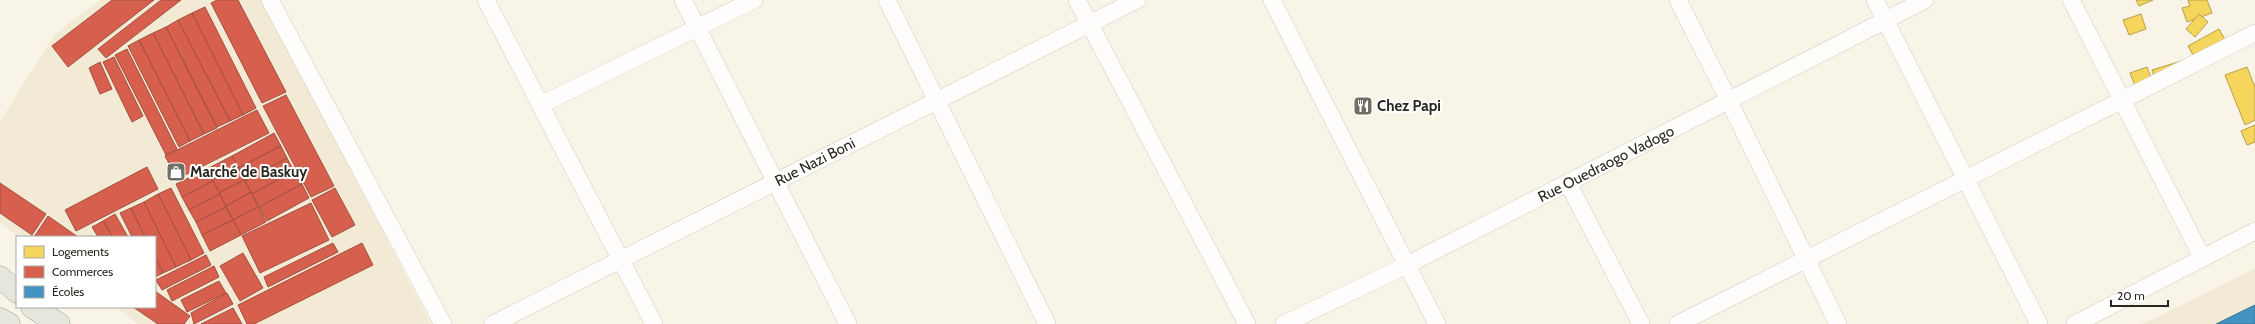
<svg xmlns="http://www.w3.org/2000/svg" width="2255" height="324" font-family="Cabin,sans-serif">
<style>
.built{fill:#f2ead5}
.homes{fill:#f6d55c;stroke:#b8a049}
.shops{fill:#d6604d;stroke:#a24f3f}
.schools{fill:#4393c3;stroke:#3b7292}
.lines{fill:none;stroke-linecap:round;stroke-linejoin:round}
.street-casing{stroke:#cfccc2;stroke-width:18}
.primary-casing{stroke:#a6a595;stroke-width:23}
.street{stroke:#fefdfb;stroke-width:17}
.primary{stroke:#e5e6de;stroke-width:22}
.labels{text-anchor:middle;stroke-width:4;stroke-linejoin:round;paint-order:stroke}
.poi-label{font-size:15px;font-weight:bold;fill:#29261e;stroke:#fff;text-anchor:start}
.street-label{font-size:15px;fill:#29261e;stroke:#fff}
</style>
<rect width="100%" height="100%" fill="#f8f4e7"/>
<g class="built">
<polygon points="100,0 262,0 431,324 138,324 115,307 155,307 155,237 19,237 0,223 0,121 55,34"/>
<polygon points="2255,268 2255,324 2143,324"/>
</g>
<g class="homes">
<polygon points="2136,0 2153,0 2139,6"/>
<polygon points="2188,0 2207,0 2212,13 2187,22 2182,8 2190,6"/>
<polygon points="2141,14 2146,29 2129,35 2123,20"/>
<polygon points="2199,14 2208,22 2195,37 2186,29"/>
<polygon points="2219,29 2228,45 2197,62 2188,46"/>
<polygon points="2188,59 2155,81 2152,70"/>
<polygon points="2147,67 2154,85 2137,91 2130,73"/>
<polygon points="2247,67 2255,87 2255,120 2245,125 2225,75"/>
<polygon points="2255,125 2255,142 2247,145 2241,131"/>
</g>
<g class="shops">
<polygon points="112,0 154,0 68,67 52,46"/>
<polygon points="161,0 181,0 106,58 98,49"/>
<polygon points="217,0 238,0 286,92 262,103 211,3"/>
<polygon points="205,7 256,108 243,115 192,13"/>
<polygon points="192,13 243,115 230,121 178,20"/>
<polygon points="178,20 230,121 217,127 166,27"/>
<polygon points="166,27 217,128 204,134 153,33"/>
<polygon points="153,33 204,134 190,141 139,40"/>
<polygon points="139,40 190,141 179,147 128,46"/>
<polygon points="127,49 177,149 166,155 115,55"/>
<polygon points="114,57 143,116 132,122 103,62"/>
<polygon points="100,62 112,89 100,94 89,68"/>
<polygon points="286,95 334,186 311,197 263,106"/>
<polygon points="257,110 269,133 177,179 165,156"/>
<polygon points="274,133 281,146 238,168 232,156"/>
<polygon points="281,146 287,158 245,181 238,168"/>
<polygon points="232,156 238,167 212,180 207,169"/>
<polygon points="287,158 294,171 252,194 245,181"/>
<polygon points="147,167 158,189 76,231 65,210"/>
<polygon points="238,167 244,180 219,193 212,180"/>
<polygon points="207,169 213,181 182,197 176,184"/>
<polygon points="294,171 302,184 259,207 252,194"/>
<polygon points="244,180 251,192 226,206 219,193"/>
<polygon points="213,181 220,194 189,210 182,197"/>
<polygon points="0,183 46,214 32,235 0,213"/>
<polygon points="302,184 309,198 267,221 259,207"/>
<polygon points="171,188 204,253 191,260 158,194"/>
<polygon points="335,188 355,225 332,237 312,200"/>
<polygon points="251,192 258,207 233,220 226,206"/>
<polygon points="158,194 191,260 176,267 144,202"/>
<polygon points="220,194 226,207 196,222 189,210"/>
<polygon points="144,202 176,267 163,273 155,257 155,237 145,237 131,208"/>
<polygon points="311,203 329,240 260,273 242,236"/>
<polygon points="226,207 233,220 202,235 196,222"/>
<polygon points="258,207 266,222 241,235 233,220"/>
<polygon points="131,208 145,237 132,237 120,213"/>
<polygon points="115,214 128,237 113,237 103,221"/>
<polygon points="48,216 78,237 34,237"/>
<polygon points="233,220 241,235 210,251 202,235"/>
<polygon points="103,221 112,237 98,237 92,227"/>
<polygon points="333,243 338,252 268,287 264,277"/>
<polygon points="362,243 373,265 254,324 247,324 238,305"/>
<polygon points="243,253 263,288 240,301 220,266"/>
<polygon points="206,255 211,265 162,290 156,280"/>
<polygon points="155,257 163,273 155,277"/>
<polygon points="214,266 219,277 172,301 167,290"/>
<polygon points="219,281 226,293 187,312 181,300"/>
<polygon points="155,291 190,316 184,324 158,324 133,307 155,307"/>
<polygon points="227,293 233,304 194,324 191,313"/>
<polygon points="233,308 242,324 201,324"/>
</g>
<polygon class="schools" points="2255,305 2255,324 2216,324"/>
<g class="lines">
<g class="street-casing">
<g id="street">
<polyline points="270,0 443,324"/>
<polyline points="486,0 654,324"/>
<polyline points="683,0 848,324"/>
<polyline points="887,0 1047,324"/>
<polyline points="1077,0 1247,324"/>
<polyline points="1272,0 1437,324"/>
<polyline points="1678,0 1729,101 1838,324"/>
<polyline points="1875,0 2039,324"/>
<polyline points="2071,0 2202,257"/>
<polyline points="540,105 754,0"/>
<polyline points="1568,183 1641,324"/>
<polyline points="493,324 1137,0"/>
<polyline points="1284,324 1407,265 1925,0"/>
<polyline points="1678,324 2255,33"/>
<polyline points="2075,324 2255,231"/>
</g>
</g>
<g class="primary-casing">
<g id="primary">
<polyline points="0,277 17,292"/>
<polyline points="32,307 59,324"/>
<polyline points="0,319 9,324"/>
</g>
</g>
<use href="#street" class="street"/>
<use href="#primary" class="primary"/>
</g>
<defs>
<g id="restaurant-square" transform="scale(1)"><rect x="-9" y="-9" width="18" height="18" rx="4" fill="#716e64" stroke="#fff"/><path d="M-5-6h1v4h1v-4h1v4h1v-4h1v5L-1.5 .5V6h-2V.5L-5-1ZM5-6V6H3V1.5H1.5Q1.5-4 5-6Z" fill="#fff"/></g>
<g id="shop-square" transform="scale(1)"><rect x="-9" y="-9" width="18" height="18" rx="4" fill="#716e64" stroke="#fff"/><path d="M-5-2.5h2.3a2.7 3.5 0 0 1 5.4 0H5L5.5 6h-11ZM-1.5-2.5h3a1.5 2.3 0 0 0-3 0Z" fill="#fff"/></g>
</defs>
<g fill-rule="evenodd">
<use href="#restaurant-square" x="1363" y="106"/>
<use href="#shop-square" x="176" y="172"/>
</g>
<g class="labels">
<g class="poi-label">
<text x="1377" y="111">Chez Papi</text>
<text x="190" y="177">Marché de Baskuy</text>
</g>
<g class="street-label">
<text transform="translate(815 162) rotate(-27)" y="5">Rue Nazi Boni</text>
<text transform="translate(1606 164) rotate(-27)" y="5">Rue Ouedraogo Vadogo</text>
</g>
</g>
<rect x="16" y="236" width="140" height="72" fill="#ffffff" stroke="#a9a8a5"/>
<rect x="24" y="246" width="20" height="12" fill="#f6d55c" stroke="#a9a8a5"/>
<text x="52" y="256" font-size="12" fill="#29261e">Logements</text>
<rect x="24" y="266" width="20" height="12" fill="#d6604d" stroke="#a9a8a5"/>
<text x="52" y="276" font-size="12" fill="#29261e">Commerces</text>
<rect x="24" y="286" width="20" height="12" fill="#4393c3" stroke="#a9a8a5"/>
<text x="52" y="296" font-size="12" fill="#29261e">Écoles</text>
<path d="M2111 300v6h57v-6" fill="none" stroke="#29261e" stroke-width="2"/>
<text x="2117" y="300" font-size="12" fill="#29261e" stroke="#ffffff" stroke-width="3" paint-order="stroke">20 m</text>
</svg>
